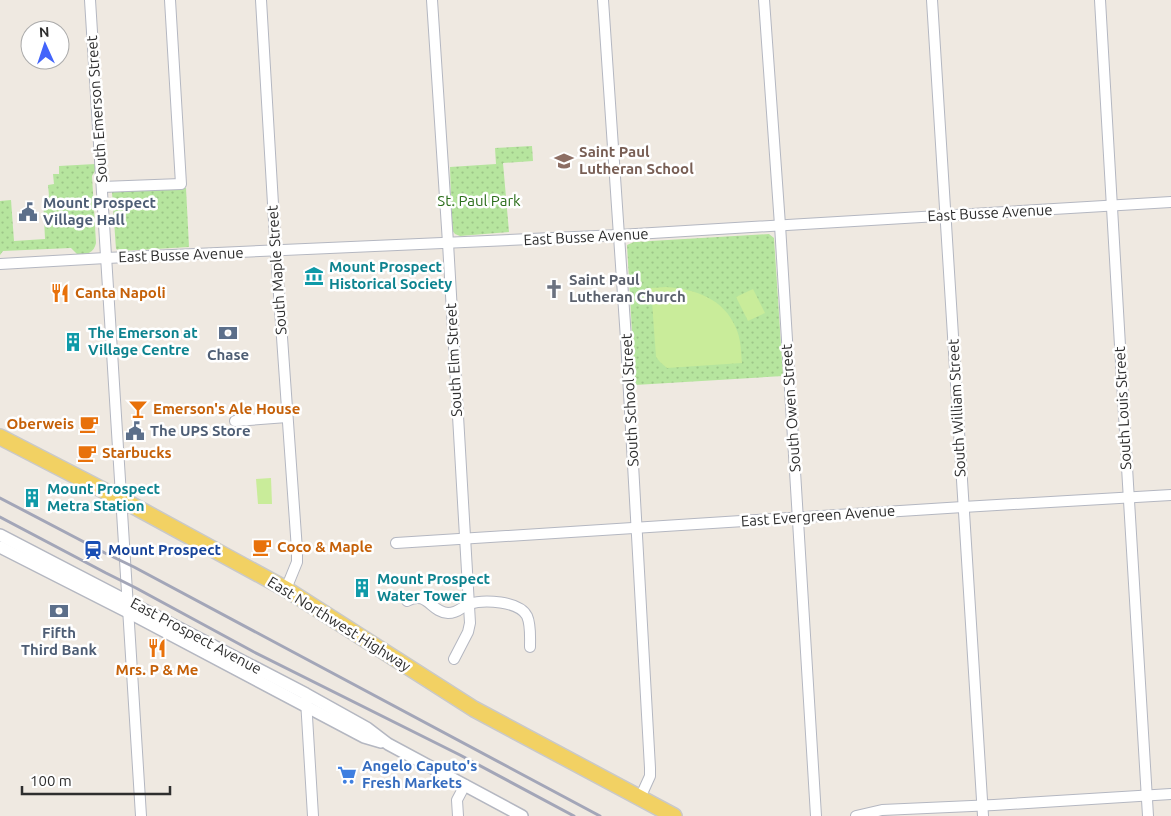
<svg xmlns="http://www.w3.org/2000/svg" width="1171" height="816" font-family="Ubuntu,sans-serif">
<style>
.park{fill:url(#park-dots)}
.pitch{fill:#c9ec9a}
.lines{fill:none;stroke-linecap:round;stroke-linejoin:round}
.minor-casing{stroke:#b4b7c1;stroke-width:12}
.tertiary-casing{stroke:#b4b7c1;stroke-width:14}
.primary-casing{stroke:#c9c9c9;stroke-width:18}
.minor{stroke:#fff;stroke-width:10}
.tertiary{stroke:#fff;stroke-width:11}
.primary{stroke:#f2d163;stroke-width:15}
.rail{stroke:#a3a6b8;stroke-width:3}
.labels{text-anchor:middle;stroke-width:5;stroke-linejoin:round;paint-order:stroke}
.street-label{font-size:15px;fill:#2e2e2e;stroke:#fff}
.education-label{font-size:15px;font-weight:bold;fill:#785e54;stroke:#fff;text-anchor:start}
.park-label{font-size:15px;fill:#2c6e1b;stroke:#fff}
.service-label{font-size:15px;font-weight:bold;fill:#4e5e75;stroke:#fff;text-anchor:start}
.culture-label{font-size:15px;font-weight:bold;fill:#0d838f;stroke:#fff;text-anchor:start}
.worship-label{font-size:15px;font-weight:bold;fill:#5b616d;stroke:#fff;text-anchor:start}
.food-label{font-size:15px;font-weight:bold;fill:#c56008;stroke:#fff;text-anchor:start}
.transit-label{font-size:15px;font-weight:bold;fill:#164399;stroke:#fff;text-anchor:start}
.shop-label{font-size:15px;font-weight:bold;fill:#366cbe;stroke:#fff;text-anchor:start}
</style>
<defs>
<pattern id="park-dots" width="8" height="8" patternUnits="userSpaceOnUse" patternTransform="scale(1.25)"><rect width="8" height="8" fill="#b6e59e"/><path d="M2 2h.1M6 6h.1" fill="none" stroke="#9dc588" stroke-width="1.8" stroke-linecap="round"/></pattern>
</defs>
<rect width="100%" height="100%" fill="#efe9e1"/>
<g class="park">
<polygon points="532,146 533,161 503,163 509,232 460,236 455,234 452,230 450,167 496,164 495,148"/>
<path d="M95,164V171L92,176L96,243C94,253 87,254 78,255L71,248L3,251L0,255V201L11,200L14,241L45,239L43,196H49L48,185L54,184L53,174H59V166Z"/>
<polygon points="186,188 189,247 121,251 116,249 112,192"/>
<polygon points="769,234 774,238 783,376 635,385 627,245 634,242"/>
</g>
<g class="pitch">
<path d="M666,287C696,289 724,299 736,328C741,339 741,352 742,363L667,368L660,362L656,357L651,288Z"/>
<polygon points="753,289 765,313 748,321 736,297"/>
<polygon points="271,478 272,504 258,504 256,479"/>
</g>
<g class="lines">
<g class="minor-casing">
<g id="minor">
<polyline points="90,0 141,816"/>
<polyline points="261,0 275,238 297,550 297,562 286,589"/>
<polyline points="432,0 448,243 470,623 468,632 454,659"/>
<polyline points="603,0 626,339 650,768 650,776 640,798"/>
<polyline points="764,0 780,225 816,816"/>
<polyline points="932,0 983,816"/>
<polyline points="1100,0 1128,484 1148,816"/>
<polyline points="102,187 181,184 170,0"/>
<polyline points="0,264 106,258 619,235 1171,202"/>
<polyline points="235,421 287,417"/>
<polyline points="396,543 963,507 1171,495"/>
<path d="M407,601C428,590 430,612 448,613C459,613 462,606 469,604C484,599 519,601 527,616C531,625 530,637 530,647"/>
<polyline points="306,700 313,816"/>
<polyline points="458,816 457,800 465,785"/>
<polyline points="856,816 882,810 994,805 1171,794"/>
</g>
</g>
<g class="tertiary-casing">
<g id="tertiary">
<polyline points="0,535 306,694 367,728 388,744 522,816"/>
<polyline points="0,547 128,612 364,737 381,742"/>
</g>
</g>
<g class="primary-casing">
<polyline id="primary" points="0,437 130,504 286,589 474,709 674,816"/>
</g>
<use href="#minor" class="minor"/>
<use href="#tertiary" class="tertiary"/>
<use href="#primary" class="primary"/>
<g class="rail">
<polyline points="0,498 105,553 134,567 600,816"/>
<polyline points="0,517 106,573 136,588 254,652 460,755 574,816"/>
</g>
</g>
<defs>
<g id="school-bare" transform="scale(1.5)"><path d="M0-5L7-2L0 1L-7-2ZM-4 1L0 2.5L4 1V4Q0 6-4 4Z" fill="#8d6e63" stroke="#fff" stroke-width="2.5" paint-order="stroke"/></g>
<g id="civic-bare" transform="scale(1.5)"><path d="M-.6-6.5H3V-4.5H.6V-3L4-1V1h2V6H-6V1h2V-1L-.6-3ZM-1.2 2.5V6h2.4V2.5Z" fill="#5c6f8a" stroke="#fff" stroke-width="2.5" paint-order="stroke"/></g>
<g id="museum-bare" transform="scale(1.5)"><path d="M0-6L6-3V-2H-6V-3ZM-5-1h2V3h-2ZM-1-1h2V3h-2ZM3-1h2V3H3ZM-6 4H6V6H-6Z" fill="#0f9aa8" stroke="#fff" stroke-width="2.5" paint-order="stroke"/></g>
<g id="church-bare" transform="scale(1.5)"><path d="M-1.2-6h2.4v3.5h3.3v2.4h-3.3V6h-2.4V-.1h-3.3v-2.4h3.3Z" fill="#6b7280" stroke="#fff" stroke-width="2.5" paint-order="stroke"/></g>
<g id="restaurant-bare" transform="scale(1.5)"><path d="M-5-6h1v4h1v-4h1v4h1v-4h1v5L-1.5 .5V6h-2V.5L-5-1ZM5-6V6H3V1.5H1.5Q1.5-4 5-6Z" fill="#e8710a" stroke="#fff" stroke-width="2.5" paint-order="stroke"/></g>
<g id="bank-bare" transform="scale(1.5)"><path d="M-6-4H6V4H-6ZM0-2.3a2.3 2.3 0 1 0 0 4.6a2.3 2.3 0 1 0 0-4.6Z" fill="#5c6f8a" stroke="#fff" stroke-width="2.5" paint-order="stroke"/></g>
<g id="building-bare" transform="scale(1.5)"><path d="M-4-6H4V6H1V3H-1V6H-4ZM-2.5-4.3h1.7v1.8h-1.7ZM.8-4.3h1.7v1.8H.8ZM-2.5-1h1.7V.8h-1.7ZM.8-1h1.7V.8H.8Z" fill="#0f9aa8" stroke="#fff" stroke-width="2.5" paint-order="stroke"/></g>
<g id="bar-bare" transform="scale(1.5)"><path d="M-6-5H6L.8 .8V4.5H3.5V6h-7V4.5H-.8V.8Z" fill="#e8710a" stroke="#fff" stroke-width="2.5" paint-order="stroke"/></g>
<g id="cafe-bare" transform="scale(1.5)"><path d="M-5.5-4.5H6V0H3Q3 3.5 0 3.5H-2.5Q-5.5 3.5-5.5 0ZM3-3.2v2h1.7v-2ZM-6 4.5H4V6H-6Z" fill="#e8710a" stroke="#fff" stroke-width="2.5" paint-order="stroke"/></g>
<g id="station-bare" transform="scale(1.5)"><path d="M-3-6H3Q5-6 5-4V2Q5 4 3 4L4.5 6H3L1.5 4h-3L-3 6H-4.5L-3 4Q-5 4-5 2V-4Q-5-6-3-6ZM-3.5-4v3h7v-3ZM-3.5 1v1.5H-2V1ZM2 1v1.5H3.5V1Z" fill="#1a4fb4" stroke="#fff" stroke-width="2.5" paint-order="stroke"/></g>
<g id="supermarket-bare" transform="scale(1.5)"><path d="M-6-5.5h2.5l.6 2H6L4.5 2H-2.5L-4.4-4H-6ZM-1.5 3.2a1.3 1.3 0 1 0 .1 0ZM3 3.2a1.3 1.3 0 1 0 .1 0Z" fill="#3f7fe0" stroke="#fff" stroke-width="2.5" paint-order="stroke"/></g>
</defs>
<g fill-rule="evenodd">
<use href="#school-bare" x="564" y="161"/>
<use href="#civic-bare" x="28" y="212"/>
<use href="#museum-bare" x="314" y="276"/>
<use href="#church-bare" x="554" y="289"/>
<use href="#restaurant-bare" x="60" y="293"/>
<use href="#bank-bare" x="228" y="333"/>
<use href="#building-bare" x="73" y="342"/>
<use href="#bar-bare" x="138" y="409"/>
<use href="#cafe-bare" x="89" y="424"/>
<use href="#civic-bare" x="135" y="431"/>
<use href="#cafe-bare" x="87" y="453"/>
<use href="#building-bare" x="32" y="498"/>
<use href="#cafe-bare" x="262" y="547"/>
<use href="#station-bare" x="93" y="550"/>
<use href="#building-bare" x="362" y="588"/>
<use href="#bank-bare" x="59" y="611"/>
<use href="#restaurant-bare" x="157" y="648"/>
<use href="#supermarket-bare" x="347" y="775"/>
</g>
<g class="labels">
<g class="street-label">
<text transform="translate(97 109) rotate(-94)" y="5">South Emerson Street</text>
<text transform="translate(990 213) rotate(-3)" y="5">East Busse Avenue</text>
<text transform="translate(586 237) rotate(-3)" y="5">East Busse Avenue</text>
<text transform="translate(181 255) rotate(-2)" y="5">East Busse Avenue</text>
<text transform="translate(277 270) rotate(-94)" y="5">South Maple Street</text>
<text transform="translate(454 360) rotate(-93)" y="5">South Elm Street</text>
<text transform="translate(630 400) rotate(-93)" y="5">South School Street</text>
<text transform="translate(791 408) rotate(-94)" y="5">South Owen Street</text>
<text transform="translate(957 408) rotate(-93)" y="5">South William Street</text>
<text transform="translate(1123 408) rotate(-93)" y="5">South Louis Street</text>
<text transform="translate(818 516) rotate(-4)" y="5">East Evergreen Avenue</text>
<text transform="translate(339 624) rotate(32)" y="5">East Northwest Highway</text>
<text transform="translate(196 636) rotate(28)" y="5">East Prospect Avenue</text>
</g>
<g class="education-label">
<text x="579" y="157">Saint Paul<tspan x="579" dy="17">Lutheran School</tspan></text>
</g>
<g class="park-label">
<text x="479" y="206">St. Paul Park</text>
</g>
<g class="service-label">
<text x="43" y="208">Mount Prospect<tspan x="43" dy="17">Village Hall</tspan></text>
<text x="228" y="360" text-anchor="middle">Chase</text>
<text x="150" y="436">The UPS Store</text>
<text x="59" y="638" text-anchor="middle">Fifth<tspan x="59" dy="17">Third Bank</tspan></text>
</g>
<g class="culture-label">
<text x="329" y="272">Mount Prospect<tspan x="329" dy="17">Historical Society</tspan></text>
<text x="88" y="338">The Emerson at<tspan x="88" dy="17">Village Centre</tspan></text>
<text x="47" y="494">Mount Prospect<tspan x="47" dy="17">Metra Station</tspan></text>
<text x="377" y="584">Mount Prospect<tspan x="377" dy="17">Water Tower</tspan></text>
</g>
<g class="worship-label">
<text x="569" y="285">Saint Paul<tspan x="569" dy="17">Lutheran Church</tspan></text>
</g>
<g class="food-label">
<text x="75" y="298">Canta Napoli</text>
<text x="153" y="414">Emerson's Ale House</text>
<text x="74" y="429" text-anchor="end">Oberweis</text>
<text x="102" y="458">Starbucks</text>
<text x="277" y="552">Coco &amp; Maple</text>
<text x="157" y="675" text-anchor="middle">Mrs. P &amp; Me</text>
</g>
<g class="transit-label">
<text x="108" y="555">Mount Prospect</text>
</g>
<g class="shop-label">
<text x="362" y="771">Angelo Caputo's<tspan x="362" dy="17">Fresh Markets</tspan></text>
</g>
</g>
<g transform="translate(45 45) rotate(357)"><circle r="24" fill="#ffffff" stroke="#ababab"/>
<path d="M0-4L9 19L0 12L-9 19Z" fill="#4264fb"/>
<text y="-8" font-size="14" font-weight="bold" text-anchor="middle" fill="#2e2e2e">N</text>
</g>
<path d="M22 786v8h148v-8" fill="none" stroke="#2e2e2e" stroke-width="2.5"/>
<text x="30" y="786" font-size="15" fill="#2e2e2e" stroke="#ffffff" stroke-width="4" paint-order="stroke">100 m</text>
</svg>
